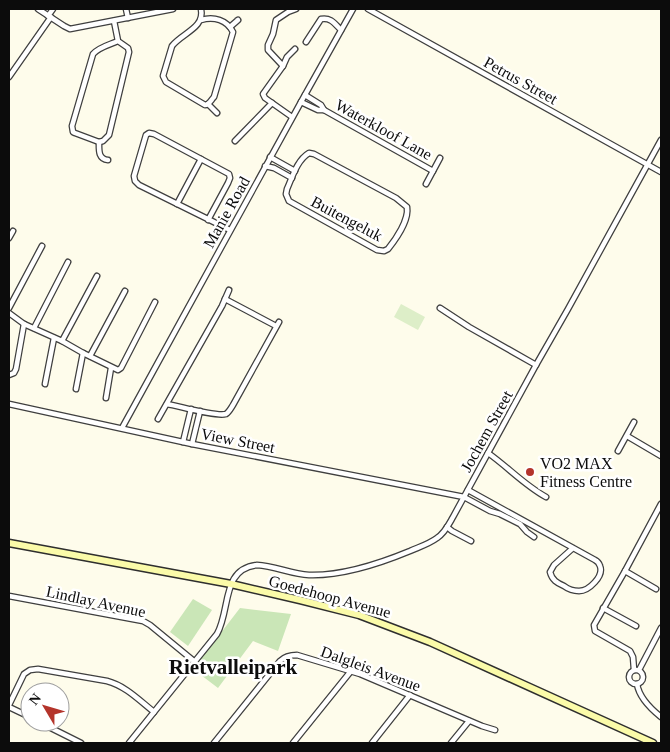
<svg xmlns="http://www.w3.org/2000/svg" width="670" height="752" font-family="'Times New Roman',serif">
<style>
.green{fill:#cae6b7}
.pitch{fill:#ddeec8}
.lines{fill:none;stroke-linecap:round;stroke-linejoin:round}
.minor-casing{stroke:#3f3f3f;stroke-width:7}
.secondary-casing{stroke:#2e2e2e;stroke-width:9}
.minor{stroke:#fff;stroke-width:4.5}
.secondary{stroke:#fbfba9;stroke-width:6}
.poi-dot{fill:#b4342b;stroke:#fff;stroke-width:2}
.labels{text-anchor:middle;stroke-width:5;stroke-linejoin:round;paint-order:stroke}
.street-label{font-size:16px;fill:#0c0c0c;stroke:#fff}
.poi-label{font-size:16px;fill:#0c0c0c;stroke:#fff;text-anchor:start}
.district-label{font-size:21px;font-weight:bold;fill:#0c0c0c;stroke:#fff}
</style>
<rect width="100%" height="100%" fill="#fefceb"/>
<g class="green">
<polygon points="193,599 212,610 188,646 170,632"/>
<polygon points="240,608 291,614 278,651 253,641 218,688 193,669"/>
</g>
<polygon class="pitch" points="401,304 425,317 418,330 394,317"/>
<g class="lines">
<g class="minor-casing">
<g id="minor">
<polyline points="38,9 64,26 70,29 173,9"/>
<polyline points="126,9 128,18"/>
<path d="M201,9C205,28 182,33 172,46L163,76L166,82L205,105C209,105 211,100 214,97L233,32C227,20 214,16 201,20"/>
<polyline points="368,9 661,172"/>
<polyline points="48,16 53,9"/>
<path d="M114,21L118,41L128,48L129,52L109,135L103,141L99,142L75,133L73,132L72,126L93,54C99,47 109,45 118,41"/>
<polyline points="230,27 238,20"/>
<path d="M306,42L321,19C331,17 335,24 341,30"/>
<polyline points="283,66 287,57 295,49"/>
<polyline points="9,77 51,17"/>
<polyline points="305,95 321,105 324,110 433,171"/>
<polyline points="301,102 318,110 324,110"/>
<polyline points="208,104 217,113"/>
<polyline points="292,117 265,98 263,94 283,66 268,50 268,45 273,34 276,20 288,12 296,9"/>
<polyline points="235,141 272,103"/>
<path d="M99,142C99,150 98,159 108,160"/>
<path d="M309,153L314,154L396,198L407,207C409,220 396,239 388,249L384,251L377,250L289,201L286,194L287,189C292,178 297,160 309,153Z"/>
<polyline points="270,157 295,171"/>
<polyline points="265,166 274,168 292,178"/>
<polyline points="426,184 440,158"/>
<polyline points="177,204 201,159"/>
<polyline points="208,220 228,183 230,178 229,174 154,134 149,133 146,135 134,176 135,181 139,185 230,230"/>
<polyline points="9,238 13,231"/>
<polyline points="225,299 276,326"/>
<polyline points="9,308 42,246"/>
<polyline points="440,308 469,327 536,365"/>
<polyline points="9,313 24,324 62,341 83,353 118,370 121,368 155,302"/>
<polyline points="34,328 68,262"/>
<polyline points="62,341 97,276"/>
<polyline points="90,356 125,291"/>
<polyline points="9,375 14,373 16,369 24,324"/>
<polyline points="45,384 54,338"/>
<polyline points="76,389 83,353"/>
<polyline points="106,398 111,368"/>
<polyline points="9,404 192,444 464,497 490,511 500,514 520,524 527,532 534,537"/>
<path d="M167,404C179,406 216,417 226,414C229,412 231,408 233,405L279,322"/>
<polyline points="158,419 222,306 229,290"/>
<polyline points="122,428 301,102 353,9"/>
<polyline points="627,436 661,456"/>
<polyline points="183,442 191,409"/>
<polyline points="192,444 200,411"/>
<polyline points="618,451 634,422"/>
<path d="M488,453C508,467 524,485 546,497"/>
<path d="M468,490L595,560C597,561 599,563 600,566C604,576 589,591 579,591C574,591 568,589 564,586C557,583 552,580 550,572L554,565L573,548"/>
<polyline points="447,527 452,531 471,541"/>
<polyline points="625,571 656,589"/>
<polyline points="9,596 143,621 150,625 195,662"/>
<polyline points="603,608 636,626"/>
<circle cx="636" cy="677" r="7"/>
<polyline points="634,670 633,657 630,651 595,631 594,625 625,571 661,504"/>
<polyline points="639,670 661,628"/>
<path d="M637,684C639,697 651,709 661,717"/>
<path d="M9,705L24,674L30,670L38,669L107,681C126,686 140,701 154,712"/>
<polyline points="9,707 30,717"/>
<polyline points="39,722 81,743"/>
<path d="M129,743L217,634C231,609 221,569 257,565C275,566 291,574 309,575C341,576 381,563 410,551C419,547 429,544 437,538C445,533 449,524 453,517L536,365L568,309L661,140"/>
<path d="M214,743L280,661C285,656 290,655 297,655L360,674L482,726L495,730"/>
<polyline points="293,743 351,671"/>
<polyline points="372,743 410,695"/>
<polyline points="451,743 469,721"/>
</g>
</g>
<g class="secondary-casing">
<polyline id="secondary" points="9,543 231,584 300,600 359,615 430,642 653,743"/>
</g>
<use href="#minor" class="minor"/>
<use href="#secondary" class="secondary"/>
</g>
<circle class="poi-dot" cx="530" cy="472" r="5"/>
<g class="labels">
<g class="street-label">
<text transform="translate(521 80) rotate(29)" y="6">Petrus Street</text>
<text transform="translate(384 129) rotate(29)" y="6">Waterkloof Lane</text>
<text transform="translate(226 212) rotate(-61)" y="6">Manie Road</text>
<text transform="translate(347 218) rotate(28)" y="6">Buitengeluk</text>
<text transform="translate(486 431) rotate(-61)" y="6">Jochem Street</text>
<text transform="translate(238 440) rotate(11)" y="6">View Street</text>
<text transform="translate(330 596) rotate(15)" y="6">Goedehoop Avenue</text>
<text transform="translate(96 601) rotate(12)" y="6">Lindlay Avenue</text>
<text transform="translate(371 668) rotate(20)" y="6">Dalgleis Avenue</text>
</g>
<g class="poi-label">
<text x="540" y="469">VO2 MAX<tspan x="540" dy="18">Fitness Centre</tspan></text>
</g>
<g class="district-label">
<text x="233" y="674">Rietvalleipark</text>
</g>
</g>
<rect width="670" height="752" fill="none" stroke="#0c0c0c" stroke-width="20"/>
<g transform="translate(45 707) rotate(308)"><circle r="24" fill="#ffffff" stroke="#9e9e9e"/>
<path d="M0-4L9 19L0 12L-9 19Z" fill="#b4342b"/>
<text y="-8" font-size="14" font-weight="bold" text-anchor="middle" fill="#0c0c0c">N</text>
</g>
</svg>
